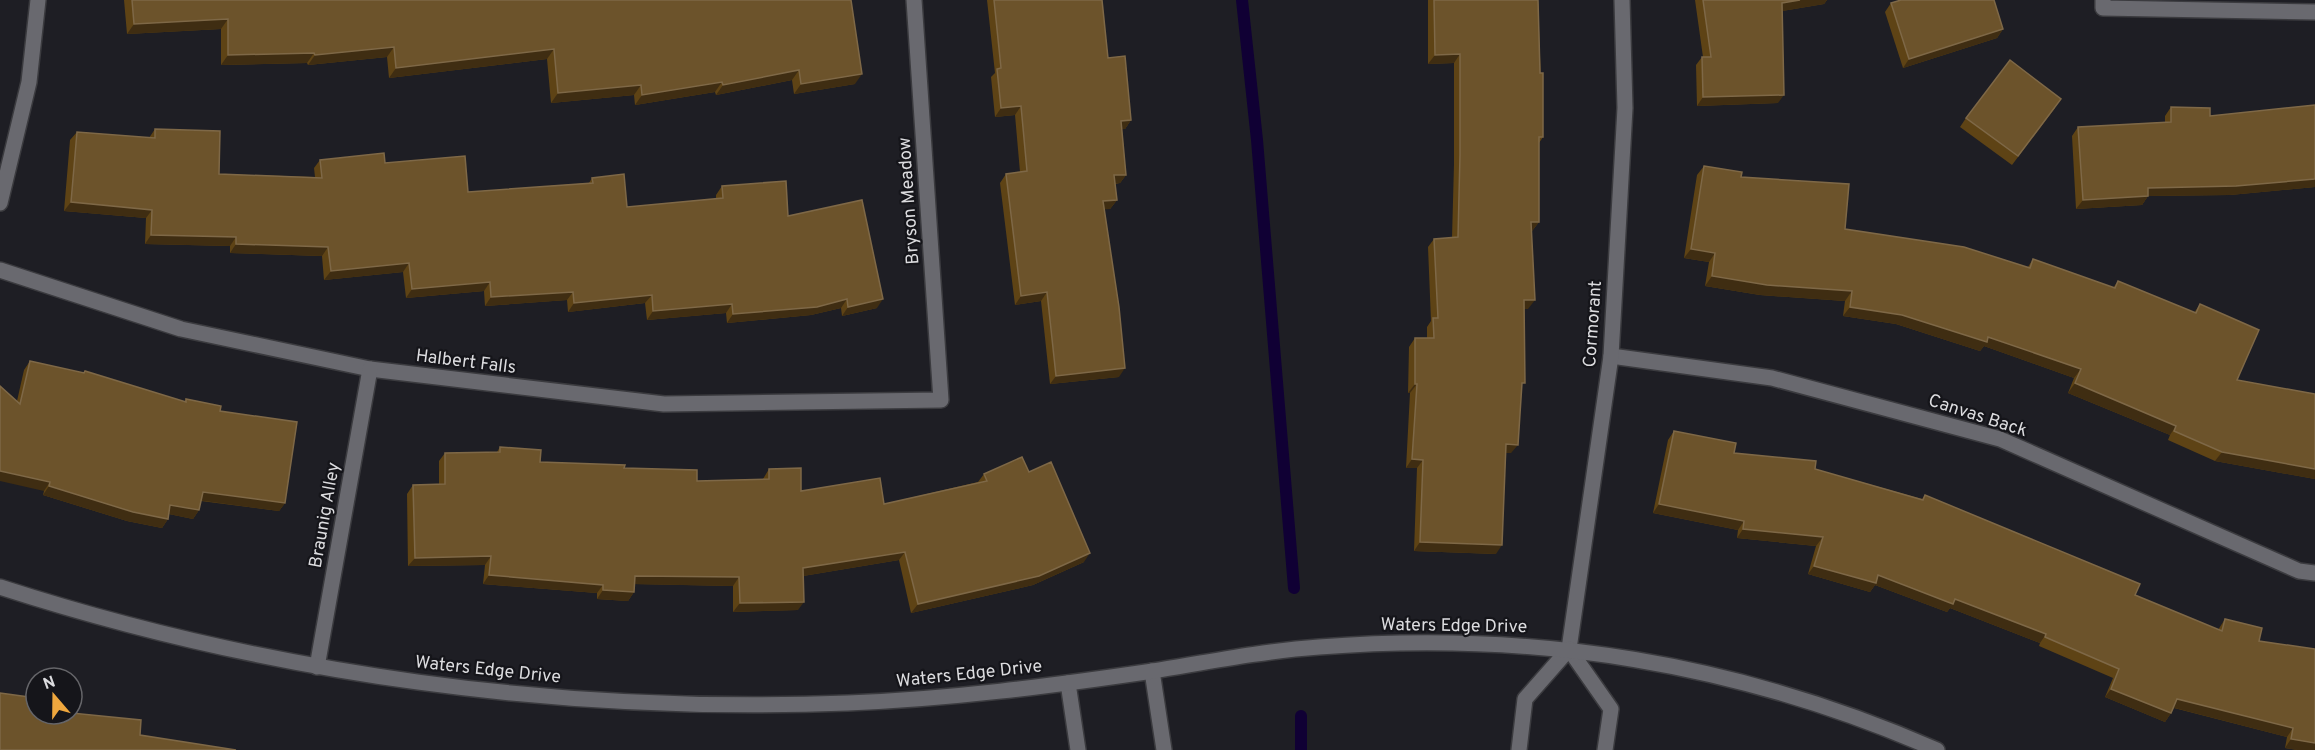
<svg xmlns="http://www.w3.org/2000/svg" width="2315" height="750" font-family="Overpass,sans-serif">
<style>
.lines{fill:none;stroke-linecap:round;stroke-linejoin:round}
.stream{stroke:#100034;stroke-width:12}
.minor-casing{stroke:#3b3b3f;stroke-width:18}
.tertiary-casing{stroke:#3b3b3f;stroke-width:18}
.minor{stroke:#69696f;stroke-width:15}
.tertiary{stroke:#69696f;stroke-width:15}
.wall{fill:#5e4315}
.shaded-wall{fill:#3f2d12}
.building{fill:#6c532b;stroke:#7e6847;stroke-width:1.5}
.labels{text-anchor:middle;stroke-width:4.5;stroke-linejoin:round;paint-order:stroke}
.street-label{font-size:18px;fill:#dcdcdf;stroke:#15151a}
</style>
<rect width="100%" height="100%" fill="#1e1e24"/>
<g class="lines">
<g class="stream">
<polyline points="1242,0 1257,140 1294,588"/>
<polyline points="1301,750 1301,716"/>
</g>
<g class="minor-casing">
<g id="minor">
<polyline points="2103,0 2103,8 2315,12"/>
<polyline points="0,203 29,82 38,0"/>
<polyline points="0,270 181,329 370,369 664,404 941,400 914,0"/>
<polyline points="1611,356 1772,378 2000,439 2299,571 2315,573"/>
<polyline points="1569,649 1611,356 1625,108 1622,0"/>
<polyline points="1569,649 1611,709 1605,750"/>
<polyline points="317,667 370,369"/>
<polyline points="1152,671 1164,750"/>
<polyline points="1068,683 1078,750"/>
<polyline points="1519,750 1525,699 1569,649"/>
</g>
</g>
<g class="tertiary-casing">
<path id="tertiary" d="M0,587C272,675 561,714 848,703C950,699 1051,686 1153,671C1208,662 1263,651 1319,647C1535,630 1738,663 1937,750"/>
</g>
<use href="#minor" class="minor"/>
<use href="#tertiary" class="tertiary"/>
</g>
<g class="wall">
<polygon points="124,0 851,0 855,84 794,94 792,80 716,95 715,92 635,105 634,95 551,103 547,59 389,78 387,57 308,65 307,63 221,65 221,29 127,34"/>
<polygon points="987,0 1102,0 1108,58 1131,120 1125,129 1122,129 1126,175 1120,183 1115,184 1117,200 1110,209 1104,209 1119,377 1050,384 1041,301 1015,305 1000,183 1006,174 1020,172 1015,115 995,117 991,77 995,73"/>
<polygon points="1428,0 1538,0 1543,137 1539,143 1539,222 1532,231 1531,231 1528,309 1524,309 1521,388 1511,453 1505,453 1496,554 1414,551 1417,468 1406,468 1410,393 1408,393 1409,347 1415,338 1427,338 1427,327 1431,321 1428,247 1434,239 1452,238 1454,164 1454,63 1428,64"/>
<polygon points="1695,0 1827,0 1824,4 1782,11 1778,103 1697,106 1696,65 1702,57 1703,57"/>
<polygon points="1891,3 2003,29 1997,38 1903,68 1885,12"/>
<polygon points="2315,105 2315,187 2230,195 2148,196 2142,205 2076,209 2072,136 2078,127 2165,122 2165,116 2171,107 2210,116"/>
<polygon points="2055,108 2012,165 1960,127 1966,118"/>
<polygon points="155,129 219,174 315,177 314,168 320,160 385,163 468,192 589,183 592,178 627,207 716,199 716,195 722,186 788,216 877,308 842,316 841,308 811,315 727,323 726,313 647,320 645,303 568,312 567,300 485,306 484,291 406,298 403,272 324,280 322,256 230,253 230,246 145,244 146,218 64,211 70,140 77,132 149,138"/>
<polygon points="1704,166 1741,177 1845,229 2028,267 2033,259 2113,288 2118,281 2194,313 2200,304 2237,380 2315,394 2315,479 2215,461 2168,440 2170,435 2068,393 2074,378 1984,346 1980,351 1896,324 1843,316 1845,301 1760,295 1705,286 1709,262 1684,258 1697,175"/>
<polygon points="30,361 83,373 85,371 184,402 186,399 220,411 285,503 279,511 201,501 199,510 193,519 169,514 168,519 162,528 127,521 43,495 44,491 17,401 24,370"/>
<polygon points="1674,431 1734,453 1815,469 1922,499 1925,495 2135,595 2218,630 2225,619 2259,641 2315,750 2298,750 2285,748 2287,737 2174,708 2171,713 2165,722 2105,697 2113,678 2039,646 2040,643 1950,608 1947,612 1875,585 1870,592 1808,574 1816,546 1737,538 1738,530 1653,513 1668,440"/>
<polygon points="500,447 540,462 624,468 697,481 763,479 769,469 801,491 884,504 978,482 984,474 1029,472 1084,562 1033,585 911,613 899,560 803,576 798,610 733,612 733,586 635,584 634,592 628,601 597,599 597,593 483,584 485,565 408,566 407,494 413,485 439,484 439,461 445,453 497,452"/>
</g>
<g class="shaded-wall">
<polygon points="1800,0 1827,0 1824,4 1776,12 1782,3"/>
<polygon points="228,19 221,29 127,34 134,24"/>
<polygon points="2003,29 1997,38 1903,68 1909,59"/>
<polygon points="394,47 387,57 308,65 315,55"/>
<polygon points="554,49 547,59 389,78 396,68"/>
<polygon points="314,53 307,63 221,65 228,55"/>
<polygon points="1460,54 1454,63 1428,64 1435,55"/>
<polygon points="799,70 792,80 716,95 723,85"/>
<polygon points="862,74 855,84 794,94 801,84"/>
<polygon points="722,82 715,92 635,105 642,95"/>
<polygon points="641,85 634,95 551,103 558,93"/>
<polygon points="1784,95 1778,103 1697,106 1703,97"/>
<polygon points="1021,106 1015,115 995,117 1001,108"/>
<polygon points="1131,120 1125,129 1115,130 1121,121"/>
<polygon points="1114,175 1126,175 1120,183 1108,184"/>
<polygon points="2315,179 2315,187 2230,195 2148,196 2142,205 2076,209 2083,200 2148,188"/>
<polygon points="1117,200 1110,209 1097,210 1103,201"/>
<polygon points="71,202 152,210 146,218 64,211"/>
<polygon points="1531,222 1539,222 1532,231 1525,231"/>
<polygon points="151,235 236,237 230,246 145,244"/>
<polygon points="236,244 328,247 322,256 230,253"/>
<polygon points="1691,249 1715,253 1709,262 1684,258"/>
<polygon points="409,263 403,272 324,280 331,271"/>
<polygon points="1712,276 1852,291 1845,301 1760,295 1705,286"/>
<polygon points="490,282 484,291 406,298 412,289"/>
<polygon points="573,292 567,300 485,306 491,297"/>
<polygon points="1047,292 1041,301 1015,305 1021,296"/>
<polygon points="652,295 645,303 568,312 574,303"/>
<polygon points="847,299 841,308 811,315 727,323 733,314"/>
<polygon points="883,299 877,308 842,316 848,307"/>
<polygon points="1524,300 1535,300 1528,309 1518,309"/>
<polygon points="732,304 726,313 647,320 653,311"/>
<polygon points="1850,307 1902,315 1988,337 2081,369 2074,378 1984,346 1980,351 1896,324 1843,316"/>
<polygon points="1125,368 1119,377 1050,384 1056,376"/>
<polygon points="2075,383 2176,426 2170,435 2068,393"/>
<polygon points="1415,384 1417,384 1410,393 1408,393"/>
<polygon points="1506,444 1518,445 1511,453 1499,453"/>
<polygon points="2222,452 2315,469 2315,479 2215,461"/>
<polygon points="1412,459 1423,460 1417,468 1406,468"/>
<polygon points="0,471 50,482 44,491 0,481"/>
<polygon points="49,486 168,519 162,528 127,521 43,495"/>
<polygon points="203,492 285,503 279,511 197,500"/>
<polygon points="1659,504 1744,521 1738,530 1653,513"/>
<polygon points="170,505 199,510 193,519 164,513"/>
<polygon points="1743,529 1823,537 1816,546 1737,538"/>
<polygon points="1420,542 1502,545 1496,554 1414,551"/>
<polygon points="905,552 899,560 797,577 803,568"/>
<polygon points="1090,553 1084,562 1033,585 911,613 918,604"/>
<polygon points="491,556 485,565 408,566 415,558"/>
<polygon points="1814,566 1878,575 1955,599 2046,634 2040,643 1950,608 1947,612 1875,585 1870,592 1808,574"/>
<polygon points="489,575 603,585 597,593 483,584"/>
<polygon points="635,576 739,577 733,586 629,584"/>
<polygon points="603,590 634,592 628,601 597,599"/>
<polygon points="804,602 798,610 733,612 740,603"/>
<polygon points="2111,689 2171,713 2165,722 2105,697"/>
<polygon points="2177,699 2293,728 2287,737 2171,707"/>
<polygon points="2291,739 2315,743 2315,750 2298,750 2285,748"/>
</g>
<g class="building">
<polygon points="132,0 851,0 862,74 801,84 799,70 723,85 722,82 642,95 641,85 558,93 554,49 396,68 394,47 315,55 314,53 228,55 228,19 134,24"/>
<polygon points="994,0 1102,0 1108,58 1125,56 1131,120 1121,121 1126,175 1114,175 1117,200 1103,201 1119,307 1125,368 1056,376 1047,292 1021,296 1006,174 1027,171 1021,106 1001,108 997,69 1001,68"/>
<polygon points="1434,0 1538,0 1540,73 1543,73 1543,137 1539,137 1539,222 1531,222 1535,300 1524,300 1525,383 1522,383 1518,445 1506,444 1502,545 1420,542 1423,460 1412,459 1417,384 1415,384 1415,338 1434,338 1433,318 1438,318 1434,239 1458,237 1460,155 1460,54 1435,55"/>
<polygon points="1703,0 1800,0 1782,3 1784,95 1703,97 1702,57 1711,57"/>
<polygon points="1901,0 1994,0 2003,29 1909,59 1891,3"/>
<polygon points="2010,60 2061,99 2018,156 1966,118"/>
<polygon points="2315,105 2315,179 2236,186 2148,188 2148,196 2083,200 2078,127 2171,122 2171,107 2210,108 2210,116"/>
<polygon points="155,129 220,131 219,174 322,178 320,160 384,153 385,163 465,156 468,192 593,183 592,178 624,174 627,207 723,198 722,186 786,181 788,216 862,200 883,299 848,307 847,299 817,307 733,314 732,304 653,311 652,295 574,303 573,292 491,297 490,282 412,289 409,263 331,271 328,247 236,244 236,237 151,235 152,210 71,202 77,132 155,138"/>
<polygon points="1704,166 1742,172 1741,177 1849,184 1845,229 1964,247 2030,268 2033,259 2115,288 2118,281 2196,313 2200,304 2259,330 2237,380 2315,394 2315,469 2222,452 2174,431 2176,426 2075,383 2081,369 1988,337 1987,342 1902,315 1850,307 1852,291 1767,285 1712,276 1715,253 1691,249"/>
<polygon points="30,361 84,373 85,371 186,402 186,399 221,406 220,411 297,422 285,503 203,492 199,510 170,505 168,519 133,512 49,486 50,482 0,471 0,386 20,404"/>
<polygon points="1674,431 1736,443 1734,453 1816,461 1815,469 1923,500 1925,495 2140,584 2135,595 2222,631 2225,619 2262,628 2259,641 2315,649 2315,743 2291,739 2293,728 2177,699 2171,713 2111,689 2119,669 2045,637 2046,634 1955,599 1953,604 1878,575 1876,583 1814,566 1823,537 1743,529 1744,521 1659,504"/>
<polygon points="500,447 541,450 540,462 625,465 624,468 697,470 697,481 769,479 769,469 801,468 801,491 880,478 884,504 987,481 984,474 1022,457 1029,472 1051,462 1090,553 1039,576 918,604 905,552 803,568 804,602 740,603 739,577 635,576 634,592 603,590 603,585 489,575 491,556 415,558 413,485 445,484 445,453 500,452"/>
<polygon points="0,693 36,698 36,714 72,714 72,713 141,720 140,735 236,750 0,750"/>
</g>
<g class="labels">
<g class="street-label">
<text transform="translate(908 201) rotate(-94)" y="6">Bryson Meadow</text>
<text transform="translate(1592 324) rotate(-86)" y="6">Cormorant</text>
<text transform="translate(466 361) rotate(7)" y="6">Halbert Falls</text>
<text transform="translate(1978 415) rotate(18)" y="6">Canvas Back</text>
<text transform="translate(324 515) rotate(-80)" y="6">Braunig Alley</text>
<text transform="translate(1454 625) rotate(1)" y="6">Waters Edge Drive</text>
<text transform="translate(488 669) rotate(6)" y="6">Waters Edge Drive</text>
<text transform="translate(969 673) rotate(-6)" y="6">Waters Edge Drive</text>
</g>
</g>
<g transform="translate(54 696) rotate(340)"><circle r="28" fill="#15151a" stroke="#656569" stroke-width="1.5"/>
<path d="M0-4.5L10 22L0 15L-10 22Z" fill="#efa73e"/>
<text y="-9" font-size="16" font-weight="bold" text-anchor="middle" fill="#dcdcdf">N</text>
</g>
</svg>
